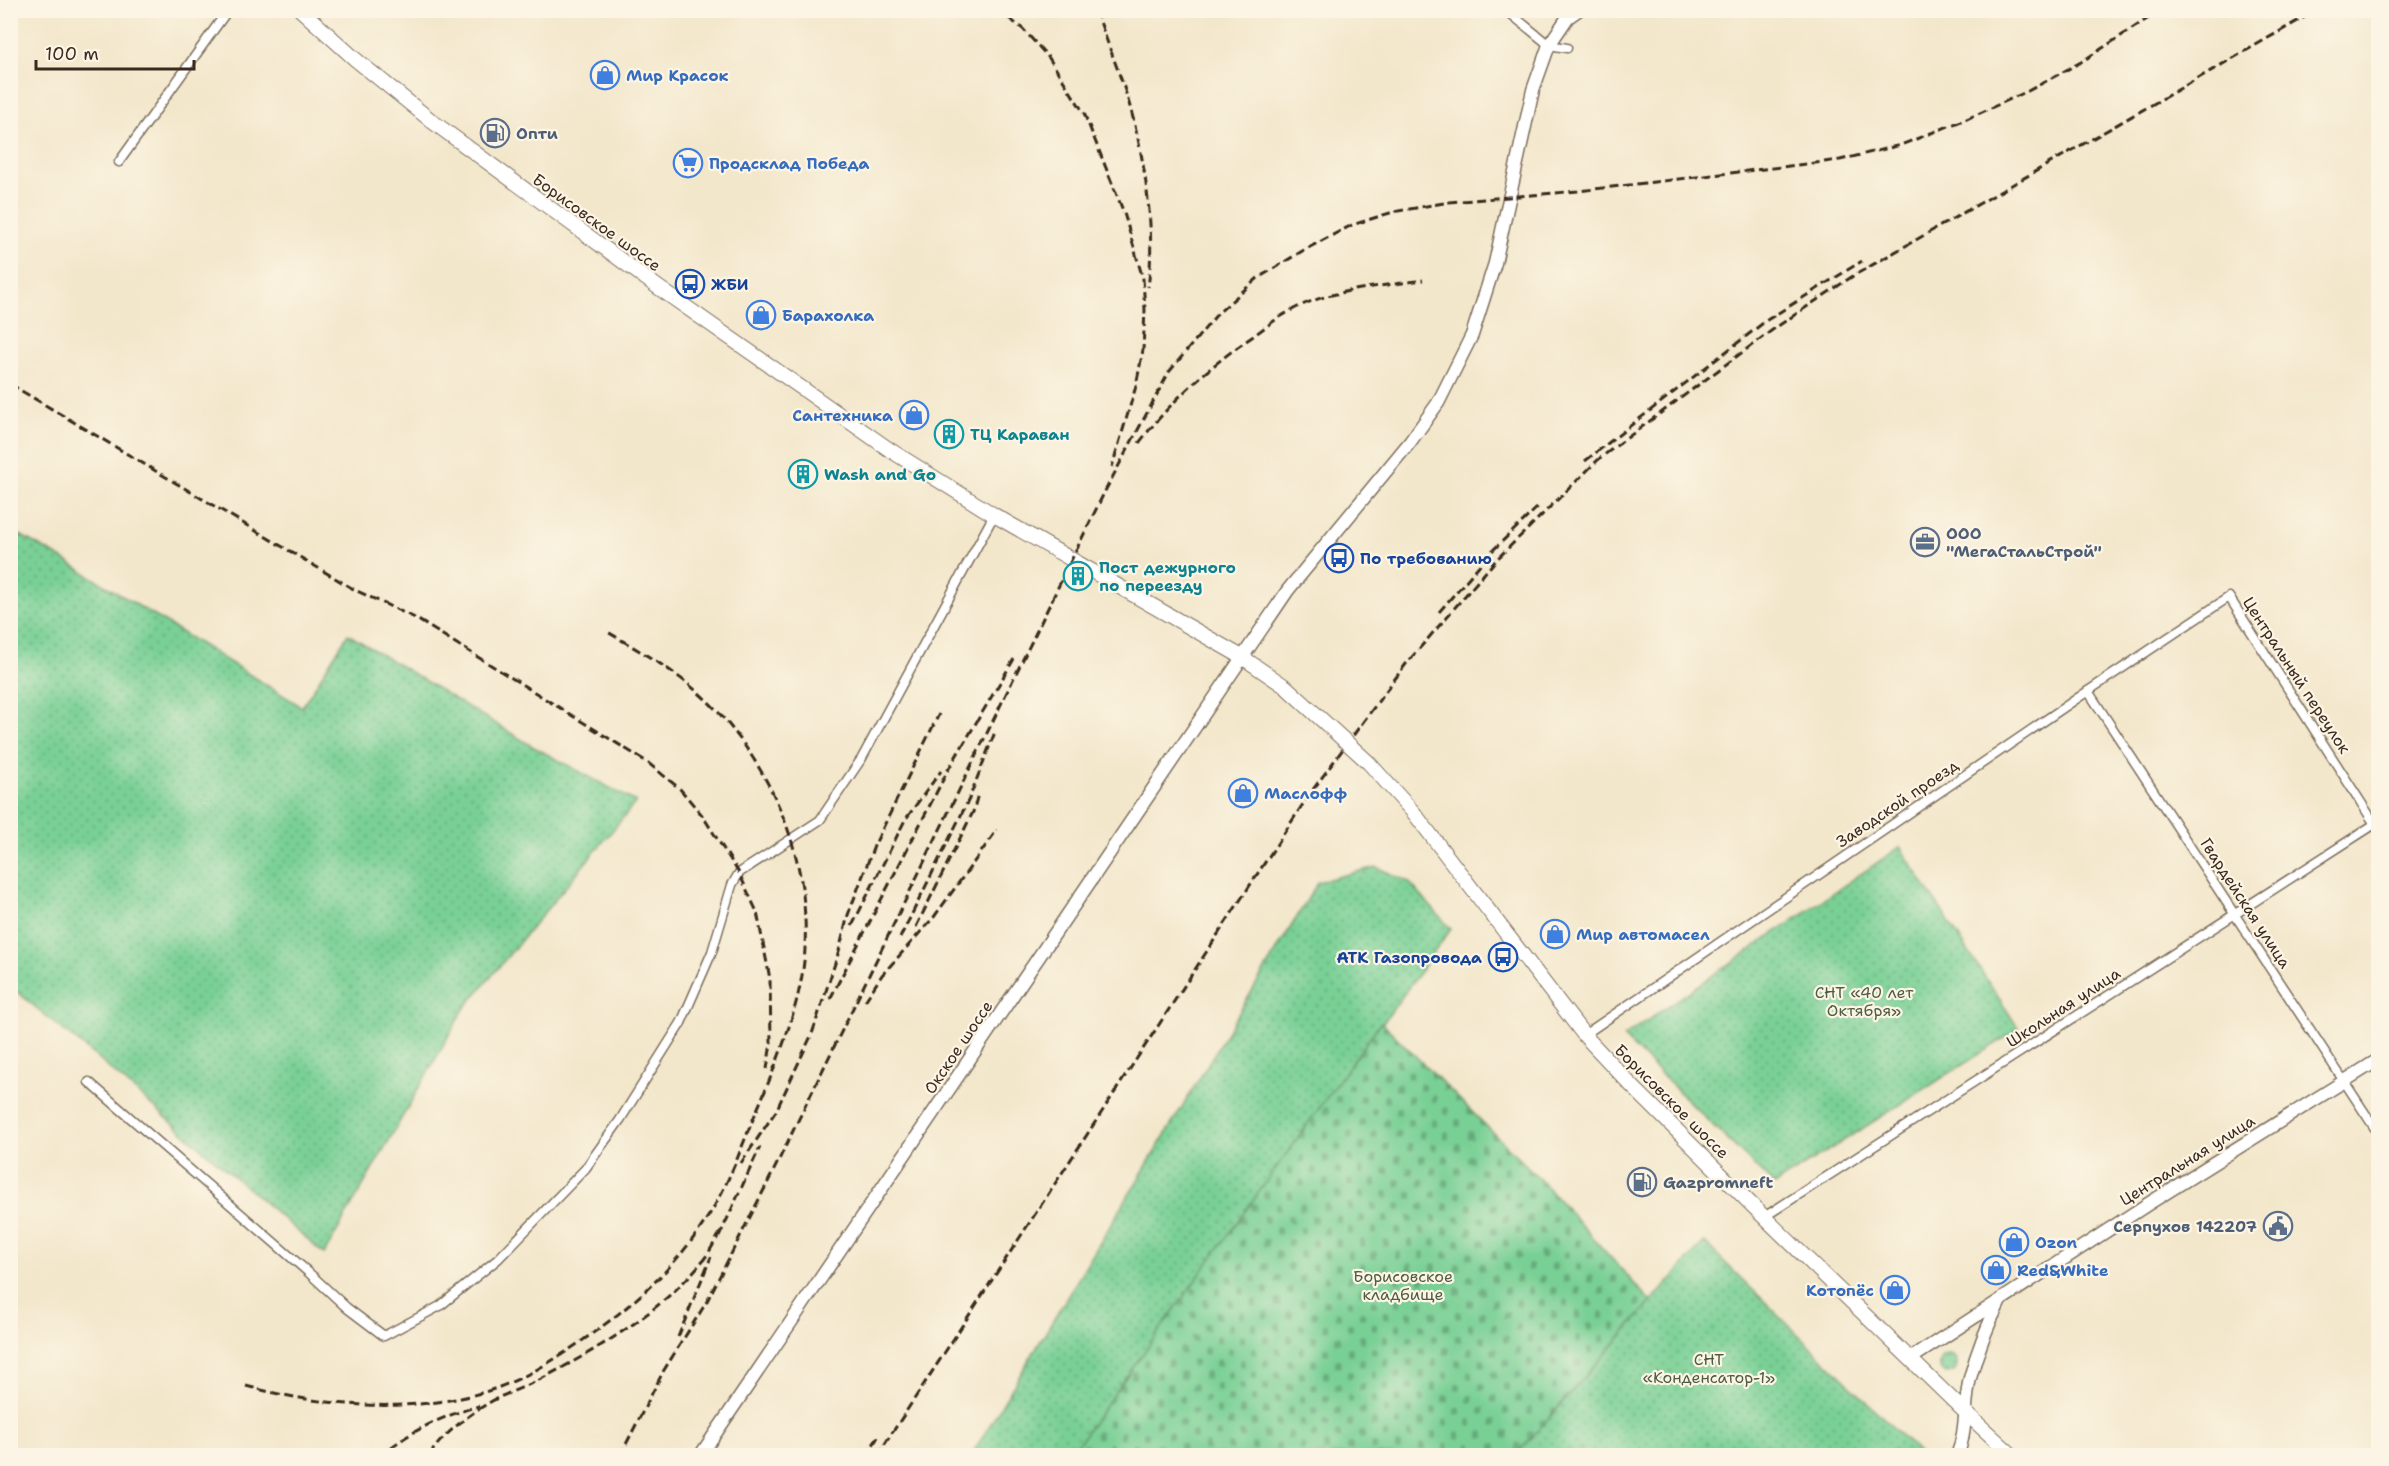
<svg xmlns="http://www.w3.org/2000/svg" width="2389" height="1466" font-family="'Shantell Sans',sans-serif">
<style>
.grass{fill:url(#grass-dots);stroke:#5a7d5a;stroke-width:1.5}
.cemetery{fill:url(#cemetery-stones);stroke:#5a7d5a;stroke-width:1.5}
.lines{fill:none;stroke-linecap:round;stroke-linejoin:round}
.street-casing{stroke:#7b6c5b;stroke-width:11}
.secondary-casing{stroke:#7b6c5b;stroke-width:15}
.primary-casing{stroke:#7b6c5b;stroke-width:16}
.street{stroke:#fff;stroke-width:8}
.secondary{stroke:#fff;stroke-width:12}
.primary{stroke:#fff;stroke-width:14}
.rail{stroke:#3b2a1e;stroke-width:3;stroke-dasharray:9 4.5;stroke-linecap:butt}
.primary-bridge-casing{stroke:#7b6c5b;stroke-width:16;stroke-linecap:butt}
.primary-bridge{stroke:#fff;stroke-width:14}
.labels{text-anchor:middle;stroke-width:4.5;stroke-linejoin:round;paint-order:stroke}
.shop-label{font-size:16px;font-weight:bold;fill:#366cbe;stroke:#fcf5e5;text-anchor:start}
.service-label{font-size:16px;font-weight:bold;fill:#4e5e75;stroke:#fcf5e5;text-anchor:start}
.street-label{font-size:16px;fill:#3b2a1e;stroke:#fcf5e5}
.transit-label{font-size:16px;font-weight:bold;fill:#164399;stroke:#fcf5e5;text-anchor:start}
.culture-label{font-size:16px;font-weight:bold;fill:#0d838f;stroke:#fcf5e5;text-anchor:start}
.park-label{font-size:16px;fill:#4e5c42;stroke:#fcf5e5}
</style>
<defs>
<pattern id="grass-dots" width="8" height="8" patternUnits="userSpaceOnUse" patternTransform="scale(1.5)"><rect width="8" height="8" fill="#79d095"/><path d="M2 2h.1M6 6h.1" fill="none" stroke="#64a979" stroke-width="1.8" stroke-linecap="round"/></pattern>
<pattern id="cemetery-stones" width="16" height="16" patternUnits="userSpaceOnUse" patternTransform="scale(1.5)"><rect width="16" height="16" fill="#79d095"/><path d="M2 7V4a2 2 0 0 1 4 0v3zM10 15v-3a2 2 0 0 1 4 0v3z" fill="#64a979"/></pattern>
</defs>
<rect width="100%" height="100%" fill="#fcf5e5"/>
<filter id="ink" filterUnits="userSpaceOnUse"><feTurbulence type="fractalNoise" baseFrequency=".0167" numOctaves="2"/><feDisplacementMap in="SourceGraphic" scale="12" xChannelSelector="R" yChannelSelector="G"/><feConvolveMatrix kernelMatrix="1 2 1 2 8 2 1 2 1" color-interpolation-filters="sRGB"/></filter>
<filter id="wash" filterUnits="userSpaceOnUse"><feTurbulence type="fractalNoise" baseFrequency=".008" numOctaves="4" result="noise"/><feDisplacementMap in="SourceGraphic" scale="24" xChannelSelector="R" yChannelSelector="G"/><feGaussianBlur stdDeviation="1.35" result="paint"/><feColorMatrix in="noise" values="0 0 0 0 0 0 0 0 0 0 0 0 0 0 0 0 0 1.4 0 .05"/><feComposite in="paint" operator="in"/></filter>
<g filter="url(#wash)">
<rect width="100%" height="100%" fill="#f3e7cb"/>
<g class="grass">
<polygon points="11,530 61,558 302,707 348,634 532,746 636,802 464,1009 324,1254 96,1057 11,987"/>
<polygon points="1900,847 2019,1029 1774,1185 1623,1037"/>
<polygon points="1376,867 1409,882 1451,929 1070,1455 971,1456 1318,882"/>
<polygon points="1704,1242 1921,1455 1516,1455"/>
<circle cx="1948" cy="1364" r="9"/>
</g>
<polygon class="cemetery" points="1381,1022 1534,1173 1651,1302 1516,1455 1070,1455"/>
</g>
<g filter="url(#ink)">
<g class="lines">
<g class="street-casing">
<g id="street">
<polyline points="1506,10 1549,45 1567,48"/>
<polyline points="119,162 228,10"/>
<polyline points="2088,691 2378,1133"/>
<polyline points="1584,1035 2088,691 2229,597 2378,829"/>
<polyline points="89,1082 308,1272 347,1308 384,1336 440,1306 498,1259 585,1169 620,1120 681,1023 712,952 732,885 739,873 820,820 862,758 994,515"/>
<polyline points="1764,1217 2378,822"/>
</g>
</g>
<g class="secondary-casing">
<g id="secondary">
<polyline points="1910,1359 2148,1204 2378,1060"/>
<polyline points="700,1456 1288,590 1410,442 1438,403 1472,335 1495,263 1533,90 1549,45 1568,17 1578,10"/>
<path d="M1957,1456C1967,1431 1964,1404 1970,1378C1977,1352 1988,1324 2000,1301"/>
</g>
</g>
<g class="primary-casing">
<g id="primary">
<polyline points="301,10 355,59 433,122 659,288 890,450 994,515 1242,657 1286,687"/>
<polyline points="1369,763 1414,813 1584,1035 1631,1085 1764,1217 1965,1412 2013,1456"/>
</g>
</g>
<use href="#street" class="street"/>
<use href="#secondary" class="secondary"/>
<use href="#primary" class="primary"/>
<g class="rail">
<polyline points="998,10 1023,29 1049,58 1084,113 1124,213 1143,279 1145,310 1143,350 1136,386 1112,467"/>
<path d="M1096,10C1104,34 1113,56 1121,79C1142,136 1157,227 1148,287"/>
<polyline points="10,384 355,590 415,618 647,762 680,789 702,815 739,873 757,912 770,979 771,1043 767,1069"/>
<path d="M1139,443C1171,401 1208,367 1252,337C1268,325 1284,313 1302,305C1339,289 1384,286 1423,280"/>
<polyline points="1585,461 1767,320 1862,261"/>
<polyline points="1439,612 1489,554 1540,505"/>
<polyline points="852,926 905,820 941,771"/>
<polyline points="916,927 973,812 978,794"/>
<polyline points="900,938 969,799 995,732"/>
<polyline points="830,999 948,770 1014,659"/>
<polyline points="865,1001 882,975 934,917 997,830"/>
<polyline points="741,1163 776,1111 812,1034 839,951 848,915 874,846 939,714"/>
<polyline points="719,1237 760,1147"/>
<polyline points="678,1337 711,1257"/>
<path d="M246,1386C318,1406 408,1414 481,1393C514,1384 545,1366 573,1347C635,1305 689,1258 723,1190C735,1166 744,1141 754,1117C775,1068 803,1001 805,948C809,860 777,779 719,713C688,678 645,654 606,631"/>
<path d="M380,1456C410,1431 442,1416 479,1406"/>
<path d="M429,1456C441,1436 467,1416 487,1404C503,1394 523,1388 541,1379C598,1349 658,1314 700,1264C709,1254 715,1241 722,1230"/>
<polyline points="620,1456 664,1370 706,1303 772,1174 1104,493 1169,372 1218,313 1258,278 1304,250 1352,225 1393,212 1449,202 1578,191 1840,160 1901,145 1969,118 2028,91 2081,62 2161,10"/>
<polyline points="866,1456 878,1437"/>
<polyline points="877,1456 1309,795 1406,664 1496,560 1600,458 1775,328 1853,276 2317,10"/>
</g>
<g class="primary-bridge-casing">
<polyline id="primary-bridge" points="1286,687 1369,763"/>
</g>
<use href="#primary-bridge" class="primary-bridge"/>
</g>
</g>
<defs>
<g id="shop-ring" transform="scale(1.5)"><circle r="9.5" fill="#fcf5e5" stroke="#3f7fe0" stroke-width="1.5"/><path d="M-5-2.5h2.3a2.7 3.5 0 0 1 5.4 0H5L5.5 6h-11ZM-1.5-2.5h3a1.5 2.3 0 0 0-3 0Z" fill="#3f7fe0"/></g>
<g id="fuel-ring" transform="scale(1.5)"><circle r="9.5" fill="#fcf5e5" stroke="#5c6f8a" stroke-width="1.5"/><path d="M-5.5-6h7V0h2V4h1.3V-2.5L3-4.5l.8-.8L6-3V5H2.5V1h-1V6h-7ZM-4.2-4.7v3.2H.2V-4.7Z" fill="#5c6f8a"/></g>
<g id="supermarket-ring" transform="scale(1.5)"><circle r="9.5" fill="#fcf5e5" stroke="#3f7fe0" stroke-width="1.5"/><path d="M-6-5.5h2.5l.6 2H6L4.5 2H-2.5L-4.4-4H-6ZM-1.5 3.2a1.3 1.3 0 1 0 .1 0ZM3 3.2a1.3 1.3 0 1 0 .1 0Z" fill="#3f7fe0"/></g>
<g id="bus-ring" transform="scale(1.5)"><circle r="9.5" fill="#fcf5e5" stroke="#1a4fb4" stroke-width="1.5"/><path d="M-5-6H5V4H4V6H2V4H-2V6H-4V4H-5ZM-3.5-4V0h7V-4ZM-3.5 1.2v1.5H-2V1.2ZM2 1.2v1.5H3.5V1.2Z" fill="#1a4fb4"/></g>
<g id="building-ring" transform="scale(1.5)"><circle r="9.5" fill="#fcf5e5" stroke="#0f9aa8" stroke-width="1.5"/><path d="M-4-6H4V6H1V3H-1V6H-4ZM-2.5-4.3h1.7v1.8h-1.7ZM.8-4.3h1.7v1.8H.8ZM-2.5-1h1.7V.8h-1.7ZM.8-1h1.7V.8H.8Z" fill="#0f9aa8"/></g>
<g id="office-ring" transform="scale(1.5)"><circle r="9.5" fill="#fcf5e5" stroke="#5c6f8a" stroke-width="1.5"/><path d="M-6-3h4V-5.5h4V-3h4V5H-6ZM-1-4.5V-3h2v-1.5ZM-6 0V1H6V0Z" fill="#5c6f8a"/></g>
<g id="civic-ring" transform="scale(1.5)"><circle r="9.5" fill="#fcf5e5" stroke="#5c6f8a" stroke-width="1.5"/><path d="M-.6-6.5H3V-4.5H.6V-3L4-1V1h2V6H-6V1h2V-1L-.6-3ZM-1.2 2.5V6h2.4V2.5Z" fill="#5c6f8a"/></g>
</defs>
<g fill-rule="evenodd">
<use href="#shop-ring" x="605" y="75"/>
<use href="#fuel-ring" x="495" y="133"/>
<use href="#supermarket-ring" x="688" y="163"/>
<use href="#bus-ring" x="690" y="284"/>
<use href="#shop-ring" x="761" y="315"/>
<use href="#shop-ring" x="914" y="415"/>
<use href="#building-ring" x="949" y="434"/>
<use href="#building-ring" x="803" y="474"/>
<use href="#office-ring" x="1925" y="542"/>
<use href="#bus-ring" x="1339" y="558"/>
<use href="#building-ring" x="1078" y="576"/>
<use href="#shop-ring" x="1243" y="793"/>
<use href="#shop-ring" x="1555" y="934"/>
<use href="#bus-ring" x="1503" y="957"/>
<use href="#fuel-ring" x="1642" y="1182"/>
<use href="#civic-ring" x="2278" y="1226"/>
<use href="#shop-ring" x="2014" y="1242"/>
<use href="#shop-ring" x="1996" y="1270"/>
<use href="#shop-ring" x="1895" y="1290"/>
</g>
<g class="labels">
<g class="shop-label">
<text x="626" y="81">Мир Красок</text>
<text x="709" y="169">Продсклад Победа</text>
<text x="782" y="321">Барахолка</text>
<text x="893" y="421" text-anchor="end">Сантехника</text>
<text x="1264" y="799">Маслофф</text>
<text x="1576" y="940">Мир автомасел</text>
<text x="2035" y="1248">Ozon</text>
<text x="2017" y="1276">Red&amp;White</text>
<text x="1874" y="1296" text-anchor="end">Котопёс</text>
</g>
<g class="service-label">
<text x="516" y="139">Опти</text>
<text x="1946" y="539">ООО<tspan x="1946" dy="18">"МегаСтальСтрой"</tspan></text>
<text x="1663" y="1188">Gazpromneft</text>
<text x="2257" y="1232" text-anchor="end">Серпухов 142207</text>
</g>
<g class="street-label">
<text transform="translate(597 222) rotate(36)" y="6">Борисовское шоссе</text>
<text transform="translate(2297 675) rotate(57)" y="6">Центральный переулок</text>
<text transform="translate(1897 803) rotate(-34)" y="6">Заводской проезд</text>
<text transform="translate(2246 903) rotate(57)" y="6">Гвардейская улица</text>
<text transform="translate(2063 1007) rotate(-33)" y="6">Школьная улица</text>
<text transform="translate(958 1047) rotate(-56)" y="6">Окское шоссе</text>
<text transform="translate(1672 1101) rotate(45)" y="6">Борисовское шоссе</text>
<text transform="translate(2187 1160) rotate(-32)" y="6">Центральная улица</text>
</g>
<g class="transit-label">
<text x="711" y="290">ЖБИ</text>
<text x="1360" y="564">По требованию</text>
<text x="1482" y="963" text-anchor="end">АТК Газопровода</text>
</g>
<g class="culture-label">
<text x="970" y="440">ТЦ Караван</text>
<text x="824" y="480">Wash and Go</text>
<text x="1099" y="573">Пост дежурного<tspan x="1099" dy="18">по переезду</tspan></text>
</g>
<g class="park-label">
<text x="1864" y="998">СНТ «40 лет<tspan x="1864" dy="18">Октября»</tspan></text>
<text x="1403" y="1282">Борисовское<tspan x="1403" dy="18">кладбище</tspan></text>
<text x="1709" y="1365">СНТ<tspan x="1709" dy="18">«Конденсатор-1»</tspan></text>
</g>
</g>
<rect width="2389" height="1466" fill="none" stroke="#fcf5e5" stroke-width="36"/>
<path d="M36 60v9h158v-9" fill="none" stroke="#3b2a1e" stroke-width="3"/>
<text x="45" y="60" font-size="18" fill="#3b2a1e" stroke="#fcf5e5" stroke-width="4.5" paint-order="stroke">100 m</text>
</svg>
